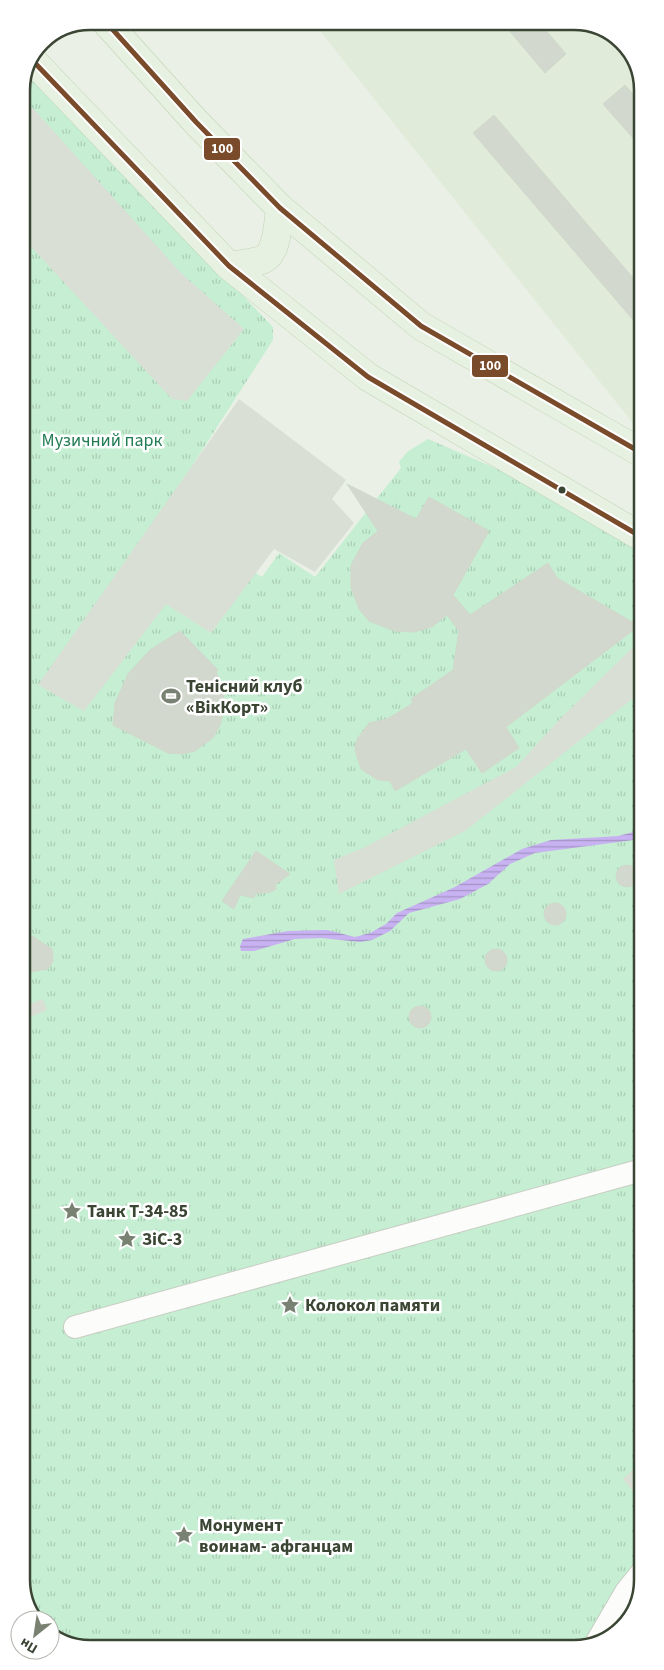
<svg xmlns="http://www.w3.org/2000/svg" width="664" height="1670" font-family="'Source Sans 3',sans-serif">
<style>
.residential{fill:#e0ebd9}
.park{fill:url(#park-tufts)}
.parking{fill:#dadfd6}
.water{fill:url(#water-rules)}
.building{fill:#d2d8cd;stroke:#d1d8cc}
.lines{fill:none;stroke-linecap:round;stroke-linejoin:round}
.minor-casing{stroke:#c8cec3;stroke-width:24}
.major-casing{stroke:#bfd4b2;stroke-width:29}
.minor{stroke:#fcfdfb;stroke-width:22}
.major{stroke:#e7f1e2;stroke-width:28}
.bus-1-casing{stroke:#fff;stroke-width:9}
.bus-1{stroke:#7a4b2a;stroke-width:5}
.bus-dot{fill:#3b4533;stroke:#fff;stroke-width:2}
.labels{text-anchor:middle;stroke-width:5;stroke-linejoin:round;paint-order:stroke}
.park-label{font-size:18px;fill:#217c53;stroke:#fff}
.poi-label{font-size:18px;font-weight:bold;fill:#3b4533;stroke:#fff;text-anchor:start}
.rim{fill:none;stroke:#3b4533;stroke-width:2.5}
.line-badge{stroke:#fff;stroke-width:2}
.badge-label{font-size:14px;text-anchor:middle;font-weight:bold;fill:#fff}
</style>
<defs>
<pattern id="park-tufts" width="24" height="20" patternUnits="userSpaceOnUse" patternTransform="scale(1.25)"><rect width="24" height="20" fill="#c5eed2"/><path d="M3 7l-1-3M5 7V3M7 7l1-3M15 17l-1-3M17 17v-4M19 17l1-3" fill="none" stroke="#aacdb5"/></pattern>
<pattern id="water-rules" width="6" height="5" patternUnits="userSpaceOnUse" patternTransform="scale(1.25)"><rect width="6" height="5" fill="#c8b2f2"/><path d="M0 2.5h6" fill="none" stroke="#a493c5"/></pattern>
</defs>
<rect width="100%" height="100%" fill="#eaf0e6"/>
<polygon class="residential" points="312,21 578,21 616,36 639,68 640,432"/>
<polygon class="park" points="28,72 273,327 273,340 163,511 262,577 279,553 315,577 401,468 399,462 407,452 428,439 509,474 640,552 643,1580 629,1621 596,1645 86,1649 50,1635 50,1620 38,1620 25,1602 21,86"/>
<g class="parking">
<polygon points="21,95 181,273 244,329 187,401 172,399 22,237"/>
<polygon points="239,399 346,480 332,499 354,523 315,572 274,549 211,633 166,604 84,711 38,685"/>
<polygon points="635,645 641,650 641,692 465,831 339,894 334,860 363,848 516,767 561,718"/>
<polygon points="43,999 47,1010 24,1020 23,1007"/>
<polygon points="642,1461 643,1503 623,1479"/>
</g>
<polygon class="water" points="641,830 641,839 535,853 510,864 488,884 460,899 409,913 390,931 372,940 360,942 322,938 295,939 254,951 241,951 240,946 243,939 288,931 327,930 355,937 370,933 386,924 397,913 453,888 522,849 551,840 618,836"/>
<g class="building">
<polygon points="501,21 538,21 566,54 545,73"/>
<polygon points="625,85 639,101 639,145 603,104"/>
<polygon points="494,115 640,286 640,328 473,133"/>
<polygon points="347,484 416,519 429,497 489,531 453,595 470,615 548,563 557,578 639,626 506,727 519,748 482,773 466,749 395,791 390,781 378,780 361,769 355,750 357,739 369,723 387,719 397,713 413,703 411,699 453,670 459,631 447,615 432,627 414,632 395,631 369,621 359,609 351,587 351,565 363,543 378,531"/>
<polygon points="180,631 218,670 216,672 224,690 224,711 220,725 213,738 195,751 182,754 168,753 113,725 115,703 128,674 150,650"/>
<polygon points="256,851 290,874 275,885 276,889 271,892 255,894 254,898 240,895 234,909 222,901"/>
<circle cx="627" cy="876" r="11"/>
<circle cx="555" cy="914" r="11"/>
<polygon points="23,930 52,949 53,961 48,969 23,973"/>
<circle cx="496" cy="960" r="11"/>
<circle cx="420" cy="1017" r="11"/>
</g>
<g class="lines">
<g class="minor-casing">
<g id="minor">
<polyline points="75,1327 642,1170"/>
<polyline points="595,1645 626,1592 643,1571"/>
</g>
</g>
<g class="major-casing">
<g id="major">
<polyline points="105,21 196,122 280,208 421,326 640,452"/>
<polyline points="33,61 229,266 368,377 640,536"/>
<path d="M229,266C239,264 255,263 264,259C278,251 278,222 280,208"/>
</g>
</g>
<use href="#minor" class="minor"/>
<use href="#major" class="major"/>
<g class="bus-1-casing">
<g id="bus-1">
<polyline points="105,21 196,122 280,208 421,326 640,452"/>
<polyline points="33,61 229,266 368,377 640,536"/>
</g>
</g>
<use href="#bus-1" class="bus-1"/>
</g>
<defs>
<g id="stadium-bare" transform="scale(1.5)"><path d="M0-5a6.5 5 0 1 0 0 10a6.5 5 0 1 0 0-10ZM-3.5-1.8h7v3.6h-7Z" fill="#788172" stroke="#fff" stroke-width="2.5" paint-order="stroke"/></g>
<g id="sight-bare" transform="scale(1.5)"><path d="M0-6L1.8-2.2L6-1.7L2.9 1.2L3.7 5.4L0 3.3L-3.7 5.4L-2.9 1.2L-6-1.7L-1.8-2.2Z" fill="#788172" stroke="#fff" stroke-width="2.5" paint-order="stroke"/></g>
</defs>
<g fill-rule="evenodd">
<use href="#stadium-bare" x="171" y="696"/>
<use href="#sight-bare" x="72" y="1211"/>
<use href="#sight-bare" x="127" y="1239"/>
<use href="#sight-bare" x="290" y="1305"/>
<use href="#sight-bare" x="184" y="1535"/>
</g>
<circle class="bus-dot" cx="562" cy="490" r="4.5"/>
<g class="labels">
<g class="park-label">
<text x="102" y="446">Музичний парк</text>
</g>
<g class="poi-label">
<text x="186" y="692">Тенісний клуб<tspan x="186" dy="21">«ВікКорт»</tspan></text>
<text x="87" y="1217">Танк Т-34-85</text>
<text x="142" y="1245">ЗіС-3</text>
<text x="305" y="1311">Колокол памяти</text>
<text x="199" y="1531">Монумент<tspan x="199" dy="21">воинам- афганцам</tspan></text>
</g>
</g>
<path d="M0 0H664V1670H0ZM90 30H574A60 60 0 0 1 634 90V1580A60 60 0 0 1 574 1640H90A60 60 0 0 1 30 1580V90A60 60 0 0 1 90 30Z" fill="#fff" fill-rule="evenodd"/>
<path class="rim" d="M90 30H574A60 60 0 0 1 634 90V1580A60 60 0 0 1 574 1640H90A60 60 0 0 1 30 1580V90A60 60 0 0 1 90 30Z"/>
<g class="line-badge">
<rect x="203" y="137" width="38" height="24" rx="5" fill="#7a4b2a"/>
<rect x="471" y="354" width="38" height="24" rx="5" fill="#7a4b2a"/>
</g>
<g class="badge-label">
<text x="222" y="153">100</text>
<text x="490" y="370">100</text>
</g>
<g transform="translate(35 1635) rotate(210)"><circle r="24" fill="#ffffff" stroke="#b1b5ad"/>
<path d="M0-4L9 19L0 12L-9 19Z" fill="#788172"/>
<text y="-8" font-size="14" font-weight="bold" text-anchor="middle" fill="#3b4533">Пн</text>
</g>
</svg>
